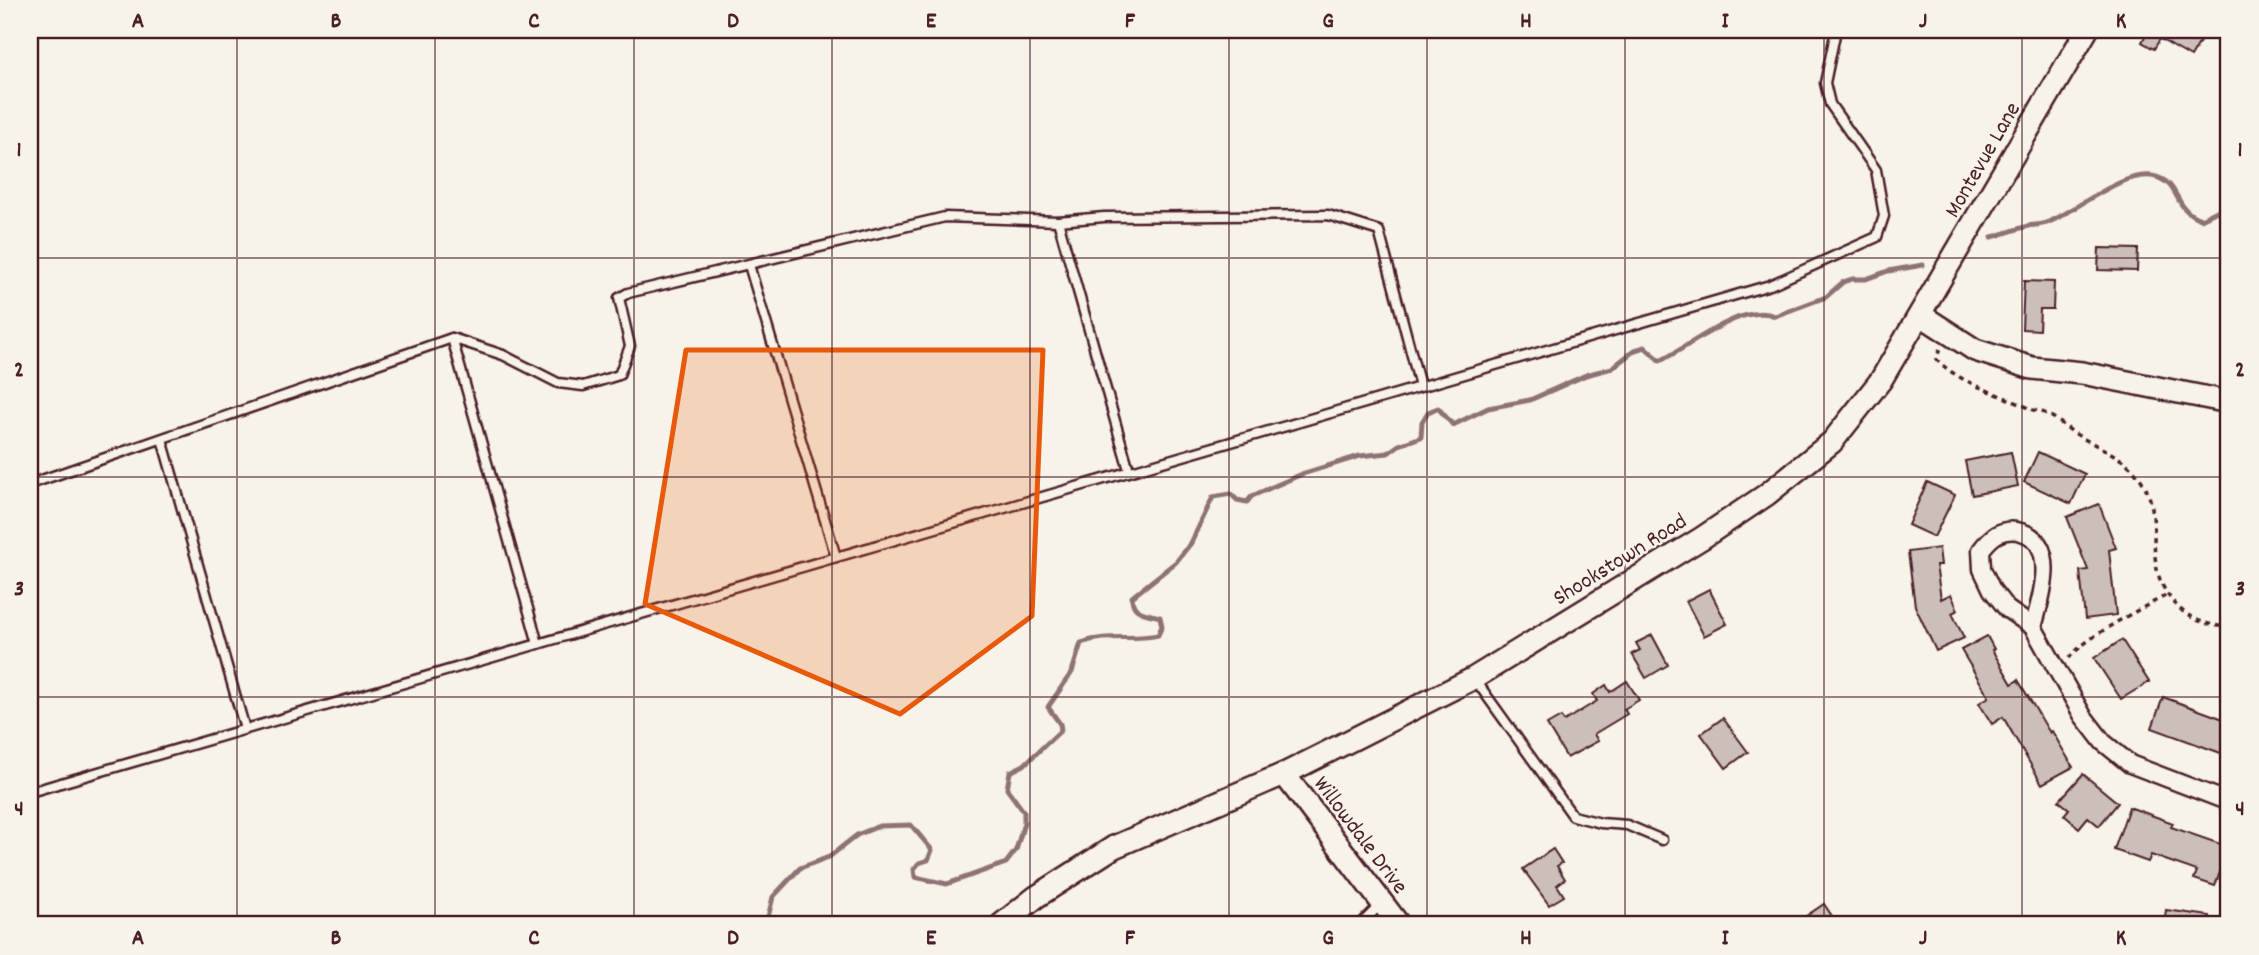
<svg xmlns="http://www.w3.org/2000/svg" width="2259" height="955" font-family="Dekko,sans-serif">
<style>
.lines{fill:none;stroke-linecap:round;stroke-linejoin:round}
.stream{stroke:#8e7275;stroke-width:5}
.building{fill:#ccbfb9;stroke:#4a1f2b;stroke-width:2}
.lane-casing{stroke:#4a1f2b;stroke-width:13}
.street-casing{stroke:#4a1f2b;stroke-width:21}
.secondary-casing{stroke:#4a1f2b;stroke-width:26}
.path{stroke:#4a1f2b;stroke-width:3.5;stroke-dasharray:5 5;stroke-linecap:butt}
.lane{stroke:#f7f3e8;stroke-width:8}
.street{stroke:#f7f3e8;stroke-width:16}
.secondary{stroke:#f7f3e8;stroke-width:21}
.marked{fill:#e8590c;fill-opacity:0.2;stroke:#e8590c;stroke-width:5;stroke-linejoin:round}
.grid{fill:none;stroke:#4a1f2b;stroke-width:2;stroke-opacity:0.55}
.labels{text-anchor:middle;stroke-width:5;stroke-linejoin:round;paint-order:stroke}
.street-label{font-size:23px;fill:#4a1f2b;stroke:#f7f3e8}
.neatline{fill:none;stroke:#4a1f2b;stroke-width:2.5}
.grid-label{font-size:23px;text-anchor:middle;font-weight:bold;fill:#4a1f2b}
</style>
<rect width="100%" height="100%" fill="#f7f3e8"/>
<filter id="ink" filterUnits="userSpaceOnUse"><feTurbulence type="fractalNoise" baseFrequency=".0143" numOctaves="2"/><feDisplacementMap in="SourceGraphic" scale="14" xChannelSelector="R" yChannelSelector="G"/><feConvolveMatrix kernelMatrix="1 2 1 2 8 2 1 2 1" color-interpolation-filters="sRGB"/></filter>
<g filter="url(#ink)">
<g class="lines">
<g class="stream">
<path d="M1992,237C2004,234 2016,229 2028,226C2035,225 2043,225 2049,222C2077,210 2126,168 2156,177C2181,184 2173,210 2201,219L2229,205"/>
<path d="M766,925L773,897L800,868L829,857L857,835L879,826L911,825L932,850L928,860L919,863L914,869L915,877L947,884L1006,863L1016,850L1024,823V812L1007,789L1010,772L1024,765L1061,730L1060,724L1048,707L1072,672L1081,643C1108,633 1131,641 1158,635L1162,626L1160,617C1146,613 1132,614 1132,597L1176,562L1191,543L1213,497L1231,494L1237,500L1247,502L1252,496L1302,474L1360,456L1388,453L1399,445L1421,437L1422,422L1428,412L1438,408L1453,425L1488,408L1530,400L1586,375L1612,368L1635,350L1645,347L1660,361C1690,347 1741,302 1775,316L1826,297L1843,282L1852,279H1866L1888,271L1923,265"/>
</g>
</g>
<g class="building">
<polygon points="2144,30 2207,30 2191,57 2160,39 2154,49 2142,42 2147,32"/>
<polygon points="2099,248 2138,249 2137,271 2098,270"/>
<polygon points="2024,281 2054,282 2053,309 2040,309 2039,330 2022,329"/>
<polygon points="2011,452 2018,486 1972,495 1965,461"/>
<polygon points="2038,452 2085,474 2071,504 2024,482"/>
<polygon points="1927,482 1955,495 1934,537 1908,525"/>
<polygon points="2099,504 2116,548 2109,550 2116,615 2085,619 2080,571 2088,570 2067,517"/>
<polygon points="1939,548 1941,565 1936,565 1941,599 1951,594 1958,610 1952,613 1964,638 1936,651 1915,606 1908,552"/>
<polygon points="1709,589 1727,624 1704,636 1686,601"/>
<polygon points="1652,635 1668,665 1646,678 1632,654 1640,650 1636,643"/>
<polygon points="1987,636 1994,649 1992,650 2012,684 2018,680 2050,733 2052,731 2073,767 2042,784 2003,717 1992,724 1979,703 1989,697 1961,650"/>
<polygon points="2122,640 2149,682 2121,699 2094,658"/>
<polygon points="1627,681 1639,700 1624,709 1627,714 1594,734 1598,741 1567,758 1547,725 1561,717 1564,721 1597,701 1593,694 1606,685 1610,692"/>
<polygon points="2163,697 2229,721 2229,756 2152,728"/>
<polygon points="1723,718 1748,752 1726,768 1701,734"/>
<polygon points="2083,774 2118,803 2099,826 2088,817 2079,828 2064,815 2069,809 2059,801"/>
<polygon points="2129,807 2173,823 2171,827 2229,847 2215,886 2194,879 2197,871 2151,855 2148,862 2114,850"/>
<polygon points="1553,849 1562,863 1557,866 1565,879 1557,885 1564,896 1549,905 1523,869"/>
<polygon points="1824,904 1838,925 1793,925"/>
<polygon points="2166,910 2210,916 2209,925 2164,925"/>
</g>
<g class="lines">
<g class="lane-casing">
<g id="lane">
<polyline points="1058,221 1129,470"/>
<polyline points="749,265 836,557"/>
<polyline points="452,338 538,644"/>
<polyline points="162,439 245,729"/>
<polyline points="30,484 452,338 503,355 558,383 583,386 619,375 630,346 619,298 628,293 945,217 1058,221 1104,217 1328,215 1379,231 1420,386"/>
<polyline points="1474,678 1573,816 1601,823 1627,825 1662,840"/>
<polyline points="30,792 1770,285 1877,237 1884,216 1876,170 1830,104 1825,83 1836,30"/>
<polyline points="1360,925 1380,905"/>
</g>
</g>
<g class="street-casing">
<path id="street" d="M2033,627C2041,599 2061,539 2017,531C2000,528 1990,538 1981,550L1982,569L1992,590L2007,609L2033,627L2083,716L2103,742L2130,764L2229,802"/>
</g>
<g class="secondary-casing">
<g id="secondary">
<polyline points="1921,315 1975,350 2032,368 2082,373 2229,402"/>
<polyline points="1284,774 1399,925"/>
<polyline points="1001,925 1036,897 1114,847 1284,774 1474,678 1702,538 1766,495 1832,442 1881,380 2087,30"/>
</g>
</g>
<g class="path">
<path d="M1940,349L1936,359C1961,385 2002,394 2033,410C2052,412 2063,427 2079,436C2103,450 2129,458 2143,483C2166,521 2139,566 2176,605C2190,620 2209,626 2229,627"/>
<path d="M2069,658C2090,634 2138,610 2167,595"/>
</g>
<use href="#lane" class="lane"/>
<use href="#street" class="street"/>
<use href="#secondary" class="secondary"/>
</g>
</g>
<path class="marked" d="M686,350H1043L1032,616L900,714L645,604Z"/>
<path class="grid" d="M237,30V925M435,30V925M634,30V925M832,30V925M1030,30V925M1229,30V925M1427,30V925M1625,30V925M1824,30V925M2022,30V925M30,258H2229M30,477H2229M30,697H2229"/>
<g class="labels">
<g class="street-label">
<text transform="translate(1981 159) rotate(-60)" y="8">Montevue Lane</text>
<text transform="translate(1619 558) rotate(-32)" y="8">Shookstown Road</text>
<text transform="translate(1362 834) rotate(53)" y="8">Willowdale Drive</text>
</g>
</g>
<rect width="2259" height="955" fill="none" stroke="#f7f3e8" stroke-width="77"/>
<rect x="38" y="38" width="2182" height="878" class="neatline"/>
<g class="grid-label">
<text x="138" y="27">A</text>
<text x="336" y="27">B</text>
<text x="534" y="27">C</text>
<text x="733" y="27">D</text>
<text x="931" y="27">E</text>
<text x="1130" y="27">F</text>
<text x="1328" y="27">G</text>
<text x="1526" y="27">H</text>
<text x="1725" y="27">I</text>
<text x="1923" y="27">J</text>
<text x="2121" y="27">K</text>
<text x="19" y="156">1</text>
<text x="2240" y="156">1</text>
<text x="19" y="376">2</text>
<text x="2240" y="376">2</text>
<text x="19" y="595">3</text>
<text x="2240" y="595">3</text>
<text x="19" y="815">4</text>
<text x="2240" y="815">4</text>
<text x="138" y="944">A</text>
<text x="336" y="944">B</text>
<text x="534" y="944">C</text>
<text x="733" y="944">D</text>
<text x="931" y="944">E</text>
<text x="1130" y="944">F</text>
<text x="1328" y="944">G</text>
<text x="1526" y="944">H</text>
<text x="1725" y="944">I</text>
<text x="1923" y="944">J</text>
<text x="2121" y="944">K</text>
</g>
</svg>
